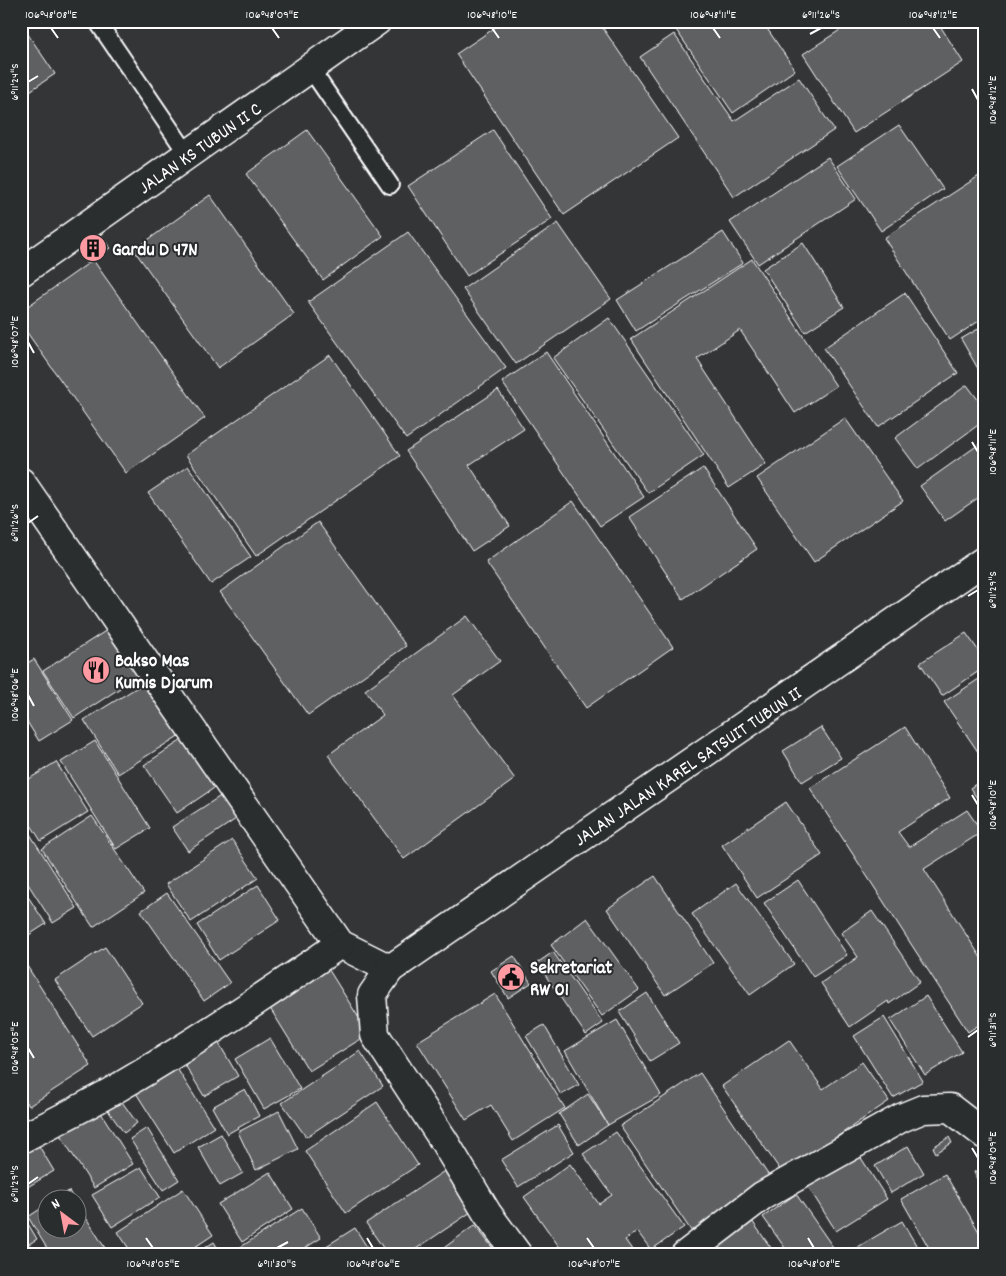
<svg xmlns="http://www.w3.org/2000/svg" width="1006" height="1276" font-family="Dekko,sans-serif">
<style>
.building{fill:#5f6162;stroke:#fff}
.lines{fill:none;stroke-linecap:round;stroke-linejoin:round}
.service-casing{stroke:#fff;stroke-width:20}
.minor-casing{stroke:#fff;stroke-width:31}
.tertiary-casing{stroke:#fff;stroke-width:31}
.service{stroke:#2a2d2e;stroke-width:16}
.minor{stroke:#2a2d2e;stroke-width:28}
.tertiary{stroke:#2a2d2e;stroke-width:28}
.ticks{fill:none;stroke:#fff;stroke-width:2}
.labels{text-anchor:middle;stroke-width:4;stroke-linejoin:round;paint-order:stroke}
.street-label{font-size:19px;fill:#fff;stroke:#2a2d2e}
.poi-label{font-size:19px;font-weight:bold;fill:#fff;stroke:#2a2d2e;text-anchor:start}
.neatline{fill:none;stroke:#fff;stroke-width:2}
.ticks-label{font-size:12px;text-anchor:middle;fill:#fff}
</style>
<rect width="100%" height="100%" fill="#333536"/>
<filter id="ink" filterUnits="userSpaceOnUse"><feTurbulence type="fractalNoise" baseFrequency=".02" numOctaves="2"/><feDisplacementMap in="SourceGraphic" scale="10" xChannelSelector="R" yChannelSelector="G"/><feConvolveMatrix kernelMatrix="1 2 1 2 8 2 1 2 1" color-interpolation-filters="sRGB"/></filter>
<g filter="url(#ink)">
<g class="building">
<polygon points="505,21 598,21 678,138 564,215 456,54"/>
<polygon points="670,21 762,21 795,70 733,113"/>
<polygon points="854,21 937,21 963,62 854,133 803,54"/>
<polygon points="21,24 55,74 21,97"/>
<polygon points="674,34 734,121 799,78 834,130 734,197 640,57"/>
<polygon points="899,125 943,189 881,231 837,166"/>
<polygon points="307,130 383,236 323,280 246,174"/>
<polygon points="493,130 552,219 467,276 408,186"/>
<polygon points="828,157 856,199 758,264 730,222"/>
<polygon points="979,176 985,185 985,317 950,340 884,238"/>
<polygon points="210,195 294,314 218,368 134,250"/>
<polygon points="558,223 611,299 516,364 463,289"/>
<polygon points="99,232 110,248 86,263 76,247"/>
<polygon points="408,232 506,368 406,439 308,302"/>
<polygon points="723,232 743,263 636,331 617,300"/>
<polygon points="803,243 844,307 805,332 763,269"/>
<polygon points="752,259 836,386 795,413 740,330 697,359 766,464 729,488 631,339"/>
<polygon points="93,260 205,418 126,473 21,324 21,311"/>
<polygon points="905,293 958,373 878,427 824,348"/>
<polygon points="609,318 704,455 648,493 553,358"/>
<polygon points="985,325 985,381 961,339"/>
<polygon points="546,352 644,497 600,526 502,382"/>
<polygon points="330,355 400,456 256,556 186,455"/>
<polygon points="967,385 985,409 985,420 918,469 895,438"/>
<polygon points="498,390 524,429 469,465 510,526 472,551 406,451"/>
<polygon points="845,418 903,501 814,562 757,478"/>
<polygon points="985,440 985,493 945,521 920,486"/>
<polygon points="188,466 251,557 211,584 148,493"/>
<polygon points="703,468 757,549 683,599 629,517"/>
<polygon points="573,501 673,647 586,708 486,562"/>
<polygon points="318,522 406,646 308,715 220,592"/>
<polygon points="467,616 500,661 453,695 515,779 404,859 328,755 383,715 365,690"/>
<polygon points="118,623 148,670 74,718 43,671"/>
<polygon points="966,633 985,660 985,667 942,696 920,663"/>
<polygon points="34,659 73,720 39,741 21,712 21,667"/>
<polygon points="985,675 985,762 944,702"/>
<polygon points="154,677 188,730 118,774 84,720"/>
<polygon points="821,727 841,758 802,782 783,751"/>
<polygon points="905,727 950,798 898,832 909,847 967,810 982,832 924,869 985,964 985,1021 968,1032 810,788"/>
<polygon points="188,736 220,784 177,813 144,765"/>
<polygon points="95,741 150,828 116,849 61,762"/>
<polygon points="56,762 88,812 41,841 21,809 21,784"/>
<polygon points="985,778 985,810 970,788"/>
<polygon points="230,790 245,813 188,851 172,827"/>
<polygon points="786,802 822,855 757,898 722,845"/>
<polygon points="92,816 144,893 93,927 42,849"/>
<polygon points="28,831 77,908 53,923 21,873 21,835"/>
<polygon points="232,840 258,878 191,922 166,884"/>
<polygon points="655,876 713,963 665,995 607,909"/>
<polygon points="798,880 847,955 813,977 764,903"/>
<polygon points="736,883 794,964 750,995 692,914"/>
<polygon points="258,885 280,920 219,960 197,925"/>
<polygon points="23,889 46,924 21,940 21,891"/>
<polygon points="167,893 230,983 204,1001 141,911"/>
<polygon points="872,911 920,982 889,1004 888,1001 850,1027 821,983 858,957 841,933"/>
<polygon points="587,918 639,990 602,1016 551,945"/>
<polygon points="105,947 142,1003 92,1036 55,980"/>
<polygon points="553,952 603,1023 586,1035 537,963"/>
<polygon points="514,956 531,983 508,998 491,971"/>
<polygon points="27,966 91,1066 29,1106 21,1094 21,970"/>
<polygon points="327,967 369,1034 309,1071 268,1005"/>
<polygon points="647,993 679,1043 650,1061 619,1012"/>
<polygon points="495,994 565,1108 513,1141 491,1105 466,1120 417,1042"/>
<polygon points="926,996 962,1052 925,1075 890,1020"/>
<polygon points="884,1017 923,1081 893,1098 854,1036"/>
<polygon points="617,1020 661,1095 608,1125 565,1051"/>
<polygon points="544,1025 579,1085 561,1095 526,1036"/>
<polygon points="270,1038 300,1089 264,1109 235,1059"/>
<polygon points="217,1040 238,1076 204,1096 182,1060"/>
<polygon points="789,1040 823,1089 862,1062 889,1101 783,1174 722,1086"/>
<polygon points="360,1051 383,1086 306,1137 282,1103"/>
<polygon points="171,1059 214,1127 174,1153 131,1085"/>
<polygon points="700,1073 771,1179 692,1232 620,1126"/>
<polygon points="985,1080 985,1098 977,1084"/>
<polygon points="245,1089 259,1116 227,1134 212,1107"/>
<polygon points="115,1092 137,1123 124,1133 102,1102"/>
<polygon points="588,1094 608,1125 579,1145 559,1114"/>
<polygon points="377,1102 418,1165 346,1213 305,1151"/>
<polygon points="96,1105 133,1164 94,1188 57,1130"/>
<polygon points="279,1111 298,1149 256,1170 238,1132"/>
<polygon points="558,1125 574,1152 518,1187 501,1160"/>
<polygon points="147,1128 179,1180 163,1190 130,1139"/>
<polygon points="616,1132 684,1227 651,1250 637,1231 625,1240 636,1255 565,1255 524,1197 570,1164 599,1204 612,1195 583,1154"/>
<polygon points="221,1134 243,1173 220,1186 198,1147"/>
<polygon points="33,1136 54,1171 21,1191 21,1143"/>
<polygon points="949,1137 952,1143 936,1153 933,1147"/>
<polygon points="908,1146 924,1173 891,1193 875,1166"/>
<polygon points="858,1153 887,1199 836,1231 807,1185"/>
<polygon points="452,1166 480,1206 407,1255 388,1255 366,1223"/>
<polygon points="141,1167 160,1197 112,1227 92,1195"/>
<polygon points="985,1167 985,1198 974,1172"/>
<polygon points="270,1172 293,1209 242,1242 218,1204"/>
<polygon points="945,1174 985,1242 985,1244 965,1255 933,1255 901,1199"/>
<polygon points="183,1189 213,1235 183,1255 133,1255 118,1232"/>
<polygon points="69,1191 73,1198 57,1198"/>
<polygon points="796,1194 835,1250 829,1255 790,1255 763,1217"/>
<polygon points="48,1204 48,1228 78,1228 78,1205 105,1248 95,1255 51,1255 28,1217"/>
<polygon points="302,1208 321,1238 294,1255 243,1255 239,1248"/>
<polygon points="21,1212 37,1239 21,1249"/>
<polygon points="752,1221 776,1255 702,1255"/>
<polygon points="902,1221 922,1255 844,1255"/>
<polygon points="475,1225 498,1255 438,1255 437,1253"/>
<polygon points="355,1228 372,1255 312,1255"/>
<polygon points="214,1242 222,1255 194,1255"/>
<polygon points="40,1248 44,1255 29,1255"/>
</g>
<g class="lines">
<g class="service-casing">
<g id="service">
<polyline points="97,21 188,155"/>
<polyline points="310,68 390,185"/>
</g>
</g>
<g class="minor-casing">
<g id="minor">
<polyline points="21,272 377,21"/>
<polyline points="21,482 340,944 390,969"/>
<path d="M21,1139C54,1122 87,1106 119,1087C195,1043 268,994 340,944"/>
<polyline points="685,1255 762,1196 901,1118 923,1109 950,1108 985,1135"/>
</g>
</g>
<g class="tertiary-casing">
<polyline id="tertiary" points="518,1255 487,1213 444,1141 375,1035 372,995 390,969 985,560"/>
</g>
<use href="#service" class="service"/>
<use href="#minor" class="minor"/>
<use href="#tertiary" class="tertiary"/>
</g>
</g>
<path class="ticks" d="M51,28L58,38M272,28L279,38M492,28L499,38M713,28L720,38M933,28L940,38M810,34L821,28M28,82L38,76M972,89L978,100M28,342L34,353M972,442L978,452M28,523L38,516M968,596L978,590M28,695L34,706M972,795L978,805M968,1037L978,1030M28,1048L34,1058M972,1148L978,1158M28,1184L38,1177M146,1238L153,1248M367,1238L373,1248M587,1238L594,1248M808,1238L814,1248M277,1248L288,1242"/>
<defs>
<g id="building-disc" transform="scale(1.4375)"><circle r="9.5" fill="#ff9aa2" stroke="#2a2d2e"/><path d="M-4-6H4V6H1V3H-1V6H-4ZM-2.5-4.3h1.7v1.8h-1.7ZM.8-4.3h1.7v1.8H.8ZM-2.5-1h1.7V.8h-1.7ZM.8-1h1.7V.8H.8Z" fill="#111"/></g>
<g id="restaurant-disc" transform="scale(1.4375)"><circle r="9.5" fill="#ff9aa2" stroke="#2a2d2e"/><path d="M-5-6h1v4h1v-4h1v4h1v-4h1v5L-1.5 .5V6h-2V.5L-5-1ZM5-6V6H3V1.5H1.5Q1.5-4 5-6Z" fill="#111"/></g>
<g id="civic-disc" transform="scale(1.4375)"><circle r="9.5" fill="#ff9aa2" stroke="#2a2d2e"/><path d="M-.6-6.5H3V-4.5H.6V-3L4-1V1h2V6H-6V1h2V-1L-.6-3ZM-1.2 2.5V6h2.4V2.5Z" fill="#111"/></g>
</defs>
<g fill-rule="evenodd">
<use href="#building-disc" x="93" y="248"/>
<use href="#restaurant-disc" x="96" y="670"/>
<use href="#civic-disc" x="511" y="977"/>
</g>
<g class="labels">
<g class="street-label">
<text transform="translate(199 147) rotate(-35)" y="7">JALAN KS TUBUN II C</text>
<text transform="translate(687 765) rotate(-34)" y="7">JALAN JALAN KAREL SATSUIT TUBUN II</text>
</g>
<g class="poi-label">
<text x="112" y="255">Gardu D 47N</text>
<text x="115" y="666">Bakso Mas<tspan x="115" dy="22">Kumis Djarum</tspan></text>
<text x="530" y="973">Sekretariat<tspan x="530" dy="22">RW 01</tspan></text>
</g>
</g>
<rect width="1006" height="1276" fill="none" stroke="#2a2d2e" stroke-width="55"/>
<g transform="translate(62 1214) rotate(328)"><circle r="24" fill="#2a2d2e" stroke="#7f8182"/>
<path d="M0-4L9 19L0 12L-9 19Z" fill="#ff9aa2"/>
<text y="-8" font-size="14" font-weight="bold" text-anchor="middle" fill="#ffffff">N</text>
</g>
<rect x="28" y="28" width="950" height="1220" class="neatline"/>
<g class="ticks-label">
<text x="51" y="18">106°48'08"E</text>
<text x="272" y="18">106°48'09"E</text>
<text x="492" y="18">106°48'10"E</text>
<text x="713" y="18">106°48'11"E</text>
<text x="821" y="18">6°11'26"S</text>
<text x="933" y="18">106°48'12"E</text>
<text transform="translate(14 82) rotate(-90)" y="4">6°11'24"S</text>
<text transform="translate(992 100) rotate(-90)" y="4">106°48'12"E</text>
<text transform="translate(14 342) rotate(-90)" y="4">106°48'07"E</text>
<text transform="translate(992 452) rotate(-90)" y="4">106°48'11"E</text>
<text transform="translate(14 523) rotate(-90)" y="4">6°11'26"S</text>
<text transform="translate(992 590) rotate(-90)" y="4">6°11'29"S</text>
<text transform="translate(14 695) rotate(-90)" y="4">106°48'06"E</text>
<text transform="translate(992 805) rotate(-90)" y="4">106°48'10"E</text>
<text transform="translate(992 1030) rotate(-90)" y="4">6°11'31"S</text>
<text transform="translate(14 1048) rotate(-90)" y="4">106°48'05"E</text>
<text transform="translate(992 1158) rotate(-90)" y="4">106°48'09"E</text>
<text transform="translate(14 1184) rotate(-90)" y="4">6°11'29"S</text>
<text x="153" y="1267">106°48'05"E</text>
<text x="277" y="1267">6°11'30"S</text>
<text x="373" y="1267">106°48'06"E</text>
<text x="594" y="1267">106°48'07"E</text>
<text x="814" y="1267">106°48'08"E</text>
</g>
</svg>
